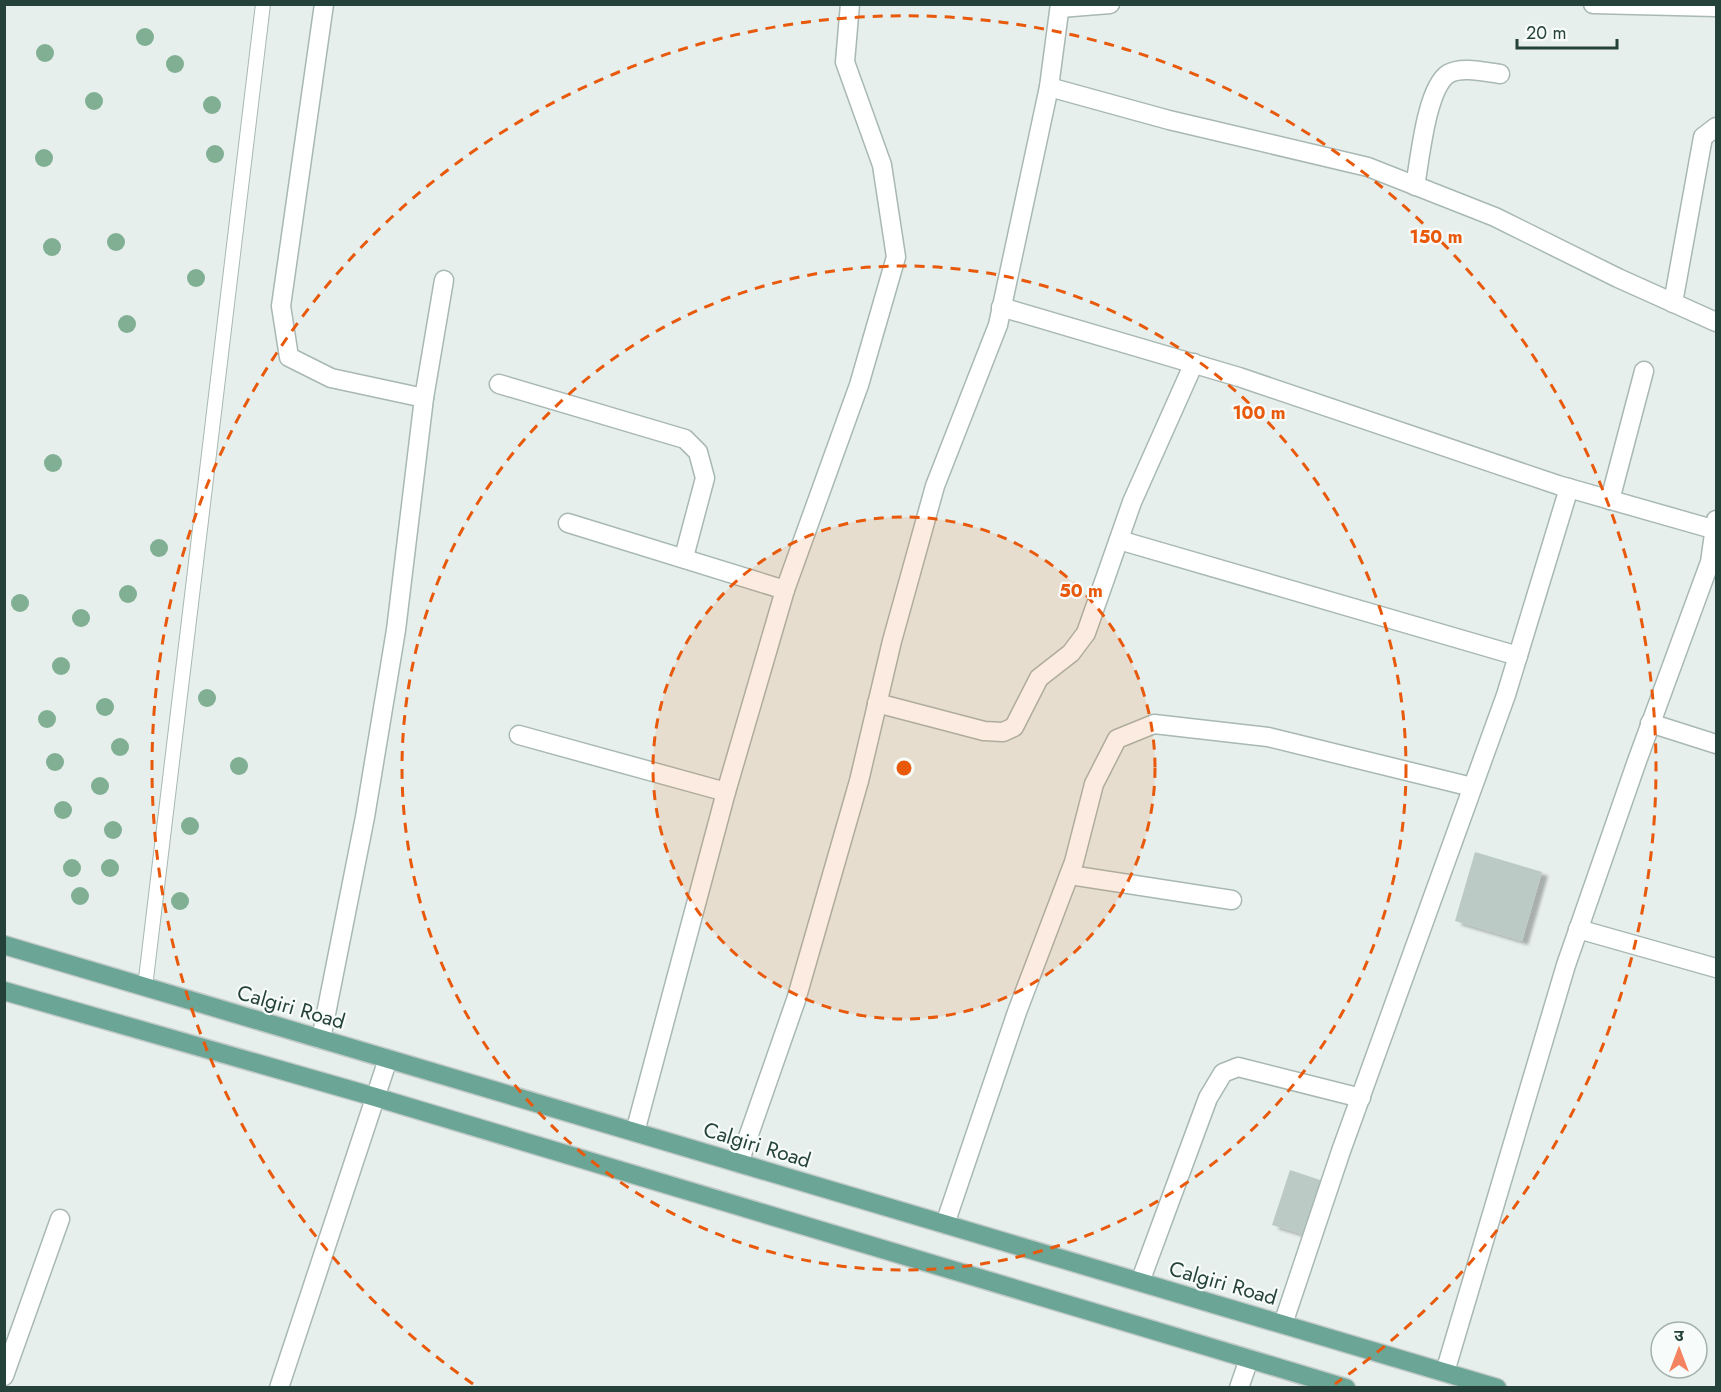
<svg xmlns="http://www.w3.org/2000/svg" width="1721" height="1392" font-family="Jost,'Noto Sans Devanagari',sans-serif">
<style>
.building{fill:#bbcac4;filter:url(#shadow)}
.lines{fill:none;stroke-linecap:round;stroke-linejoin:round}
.lane-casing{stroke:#a8b8b2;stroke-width:16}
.street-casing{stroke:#a8b8b2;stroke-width:21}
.primary-casing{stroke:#c2cac8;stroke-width:21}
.lane{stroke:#fff;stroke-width:14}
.street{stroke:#fff;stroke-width:18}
.primary{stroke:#6aa596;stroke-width:18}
.tree{fill:#80af93}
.ring{fill:none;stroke:#e8590c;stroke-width:3;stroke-dasharray:10 8}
.labels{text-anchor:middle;stroke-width:4.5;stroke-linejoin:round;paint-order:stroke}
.street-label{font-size:21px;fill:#24423a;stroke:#f7fbf9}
.centre{fill:#e8590c;stroke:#f7fbf9;stroke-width:3}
.ring-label{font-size:18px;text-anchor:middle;font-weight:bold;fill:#e8590c;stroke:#f7fbf9;stroke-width:4.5;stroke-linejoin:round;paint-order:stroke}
</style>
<defs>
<filter id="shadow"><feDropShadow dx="6" dy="4" stdDeviation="1.5" flood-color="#0004"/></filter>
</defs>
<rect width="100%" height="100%" fill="#e6efeb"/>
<g class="building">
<polygon points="1475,852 1542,872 1522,941 1455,921"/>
<polygon points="1290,1170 1323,1181 1305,1235 1272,1225"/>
</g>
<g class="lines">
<g class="lane-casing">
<polyline id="lane" points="145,987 263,4"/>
</g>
<g class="street-casing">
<g id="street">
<polyline points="1593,4 1716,7"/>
<polyline points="1060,8 1110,4"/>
<polyline points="1049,87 1169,120 1368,167 1495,217 1618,278 1716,322"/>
<path d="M1415,186C1420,160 1426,89 1448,74C1461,66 1485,72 1500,74"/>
<polyline points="1673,303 1703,137 1716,127"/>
<polyline points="1001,307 1239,377 1558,485 1716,530"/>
<polyline points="499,384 685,439 698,452 705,478 684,557"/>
<polyline points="424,398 444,280"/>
<polyline points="1610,500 1644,371"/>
<polyline points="568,523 785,590"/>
<polyline points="1119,540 1518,656"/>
<polyline points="877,703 984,731 1003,732 1014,727 1039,678 1071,653 1086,633 1132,502 1194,363"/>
<polyline points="1650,723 1716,744"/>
<polyline points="519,735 726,792"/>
<polyline points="1070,875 1232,900"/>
<polyline points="1578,929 1716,968"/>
<polyline points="321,1039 365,817 396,630 424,398 331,378 289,357 281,306 324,4"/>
<polyline points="635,1132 726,792 785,590 859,385 896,257 882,165 845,62 850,4"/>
<polyline points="739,1163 796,1000 859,781 892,641 935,486 998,325 1049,87 1060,4"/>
<polyline points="945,1224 1017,1012 1074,862 1094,784 1117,739 1154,724 1268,737 1472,787"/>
<polyline points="1140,1282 1208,1098 1223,1073 1238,1067 1361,1098"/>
<polyline points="1283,1324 1341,1151 1506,695 1569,488"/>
<polyline points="1445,1372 1566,965 1637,761 1710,562 1716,520"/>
<polyline points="4,1376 60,1219"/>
<polyline points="279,1388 388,1059"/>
<polyline points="1239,1388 1249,1359"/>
</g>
</g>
<g class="primary-casing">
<g id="primary">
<polyline points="4,945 1497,1388"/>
<polyline points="4,991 375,1097 1346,1388"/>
</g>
</g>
<use href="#lane" class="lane"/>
<use href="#street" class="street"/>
<use href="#primary" class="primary"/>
</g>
<g class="tree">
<circle cx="145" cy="37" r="9"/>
<circle cx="45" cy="53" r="9"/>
<circle cx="175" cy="64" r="9"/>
<circle cx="94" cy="101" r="9"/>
<circle cx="212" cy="105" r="9"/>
<circle cx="215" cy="154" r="9"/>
<circle cx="44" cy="158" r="9"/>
<circle cx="116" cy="242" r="9"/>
<circle cx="52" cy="247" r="9"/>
<circle cx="196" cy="278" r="9"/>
<circle cx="127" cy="324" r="9"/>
<circle cx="53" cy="463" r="9"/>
<circle cx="159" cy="548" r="9"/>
<circle cx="128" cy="594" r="9"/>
<circle cx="20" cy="603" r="9"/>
<circle cx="81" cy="618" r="9"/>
<circle cx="61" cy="666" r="9"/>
<circle cx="207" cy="698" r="9"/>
<circle cx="105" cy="707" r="9"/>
<circle cx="47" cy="719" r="9"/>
<circle cx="120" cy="747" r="9"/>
<circle cx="55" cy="762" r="9"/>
<circle cx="239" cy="766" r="9"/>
<circle cx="100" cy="786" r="9"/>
<circle cx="63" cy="810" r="9"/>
<circle cx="190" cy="826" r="9"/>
<circle cx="113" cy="830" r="9"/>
<circle cx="72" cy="868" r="9"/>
<circle cx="110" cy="868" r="9"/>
<circle cx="80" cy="896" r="9"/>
<circle cx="180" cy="901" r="9"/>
</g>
<circle cx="904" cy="768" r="251" fill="#e8590c" fill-opacity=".12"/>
<g class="ring">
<circle cx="904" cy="768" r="251"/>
<circle cx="904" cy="768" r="502"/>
<path d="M473 1384A752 752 0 1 1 1335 1384"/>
</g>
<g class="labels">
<g class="street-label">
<text transform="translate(291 1007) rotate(16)" y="7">Calgiri Road</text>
<text transform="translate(757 1145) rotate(17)" y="7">Calgiri Road</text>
<text transform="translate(1223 1283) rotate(16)" y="7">Calgiri Road</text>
</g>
</g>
<circle cx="904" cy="768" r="9" class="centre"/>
<g class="ring-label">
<text x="1436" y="243">150 m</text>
<text x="1259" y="419">100 m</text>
<text x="1081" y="597">50 m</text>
</g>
<rect width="1721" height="1392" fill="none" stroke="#24423a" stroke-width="12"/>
<g transform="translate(1679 1350)"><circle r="28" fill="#f7fbf9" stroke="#a3b1ad" stroke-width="1.5"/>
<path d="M0-4.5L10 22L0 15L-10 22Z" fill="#f4845f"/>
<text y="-9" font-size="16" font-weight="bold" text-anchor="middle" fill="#24423a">उ</text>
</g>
<path d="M1517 39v9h100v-9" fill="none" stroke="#24423a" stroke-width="3"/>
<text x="1526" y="39" font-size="18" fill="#24423a" stroke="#f7fbf9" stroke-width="4.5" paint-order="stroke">20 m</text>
</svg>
